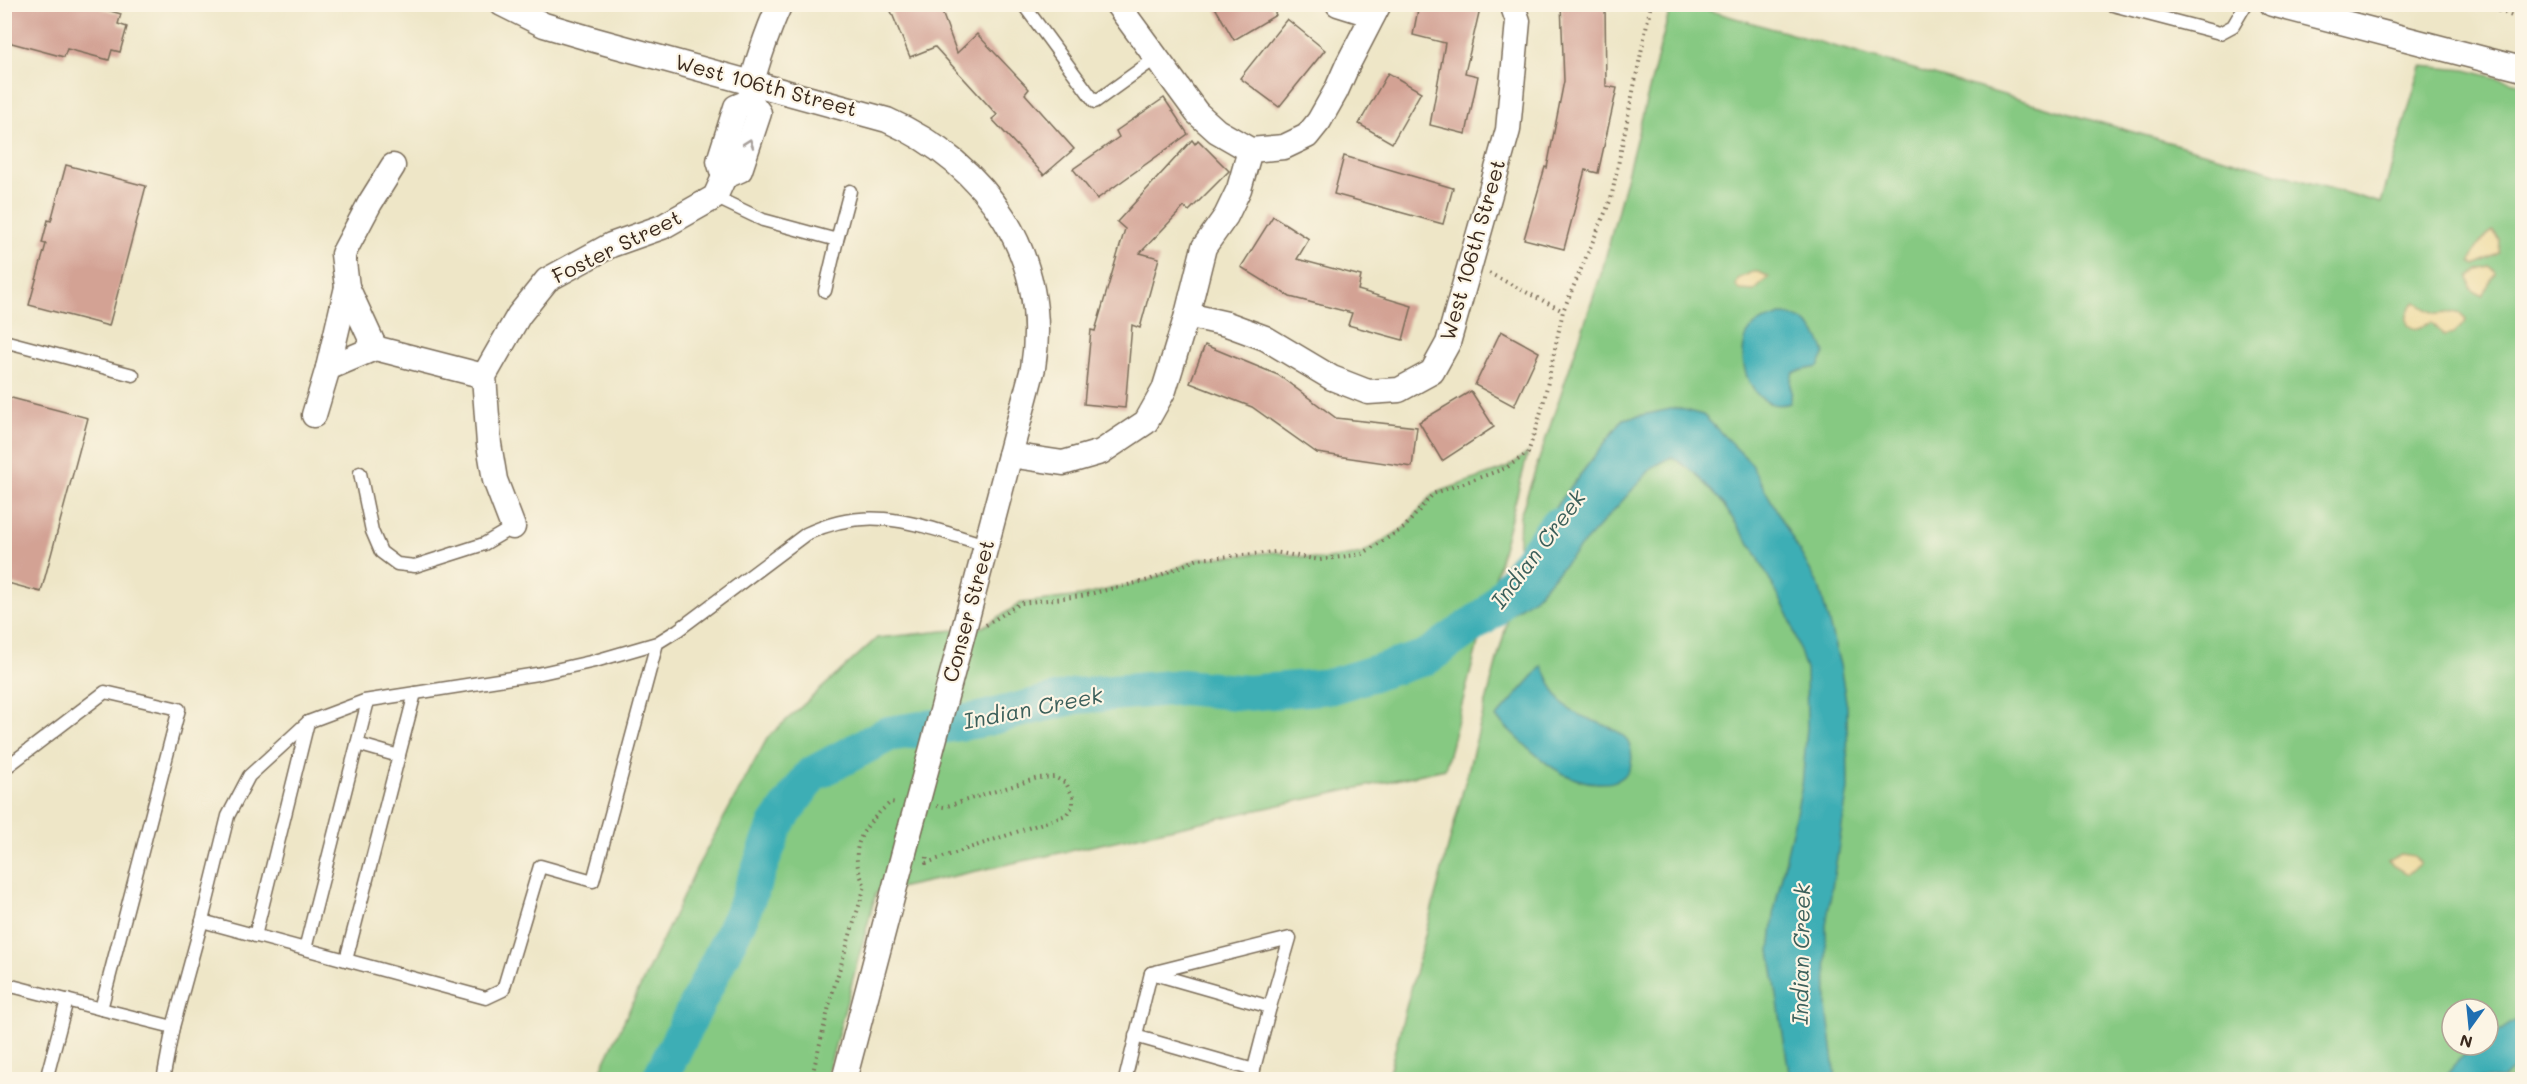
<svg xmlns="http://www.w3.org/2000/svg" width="2527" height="1084" font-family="Mali,sans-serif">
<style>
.green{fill:#86c982;stroke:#607a50;stroke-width:1.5;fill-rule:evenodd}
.sand{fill:#eeda9e;stroke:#94825e;stroke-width:1.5}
.water{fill:#3caeb5;stroke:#3c6c6a;stroke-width:1.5}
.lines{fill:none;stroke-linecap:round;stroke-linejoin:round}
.river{stroke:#3caeb5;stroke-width:36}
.building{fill:#d3a294}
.lane-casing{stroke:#7a6c59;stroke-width:15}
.street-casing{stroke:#7a6c59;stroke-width:27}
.path{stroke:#7a6c59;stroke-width:4;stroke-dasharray:1.5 4.5;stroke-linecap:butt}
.lane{stroke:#fff;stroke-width:12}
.street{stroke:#fff;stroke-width:24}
.street-bridge-casing{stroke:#7a6c59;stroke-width:27;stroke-linecap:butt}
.street-bridge{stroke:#fff;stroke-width:24}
.oneway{stroke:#a79f9a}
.labels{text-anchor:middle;stroke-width:4.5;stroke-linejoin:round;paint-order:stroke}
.street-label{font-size:21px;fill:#3b2a1e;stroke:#fcf5e5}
.water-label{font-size:22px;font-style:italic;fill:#3b5f5a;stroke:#fcf5e5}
</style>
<rect width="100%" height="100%" fill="#fcf5e5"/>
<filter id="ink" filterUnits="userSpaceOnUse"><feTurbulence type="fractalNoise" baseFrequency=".0167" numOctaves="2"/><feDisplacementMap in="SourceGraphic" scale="12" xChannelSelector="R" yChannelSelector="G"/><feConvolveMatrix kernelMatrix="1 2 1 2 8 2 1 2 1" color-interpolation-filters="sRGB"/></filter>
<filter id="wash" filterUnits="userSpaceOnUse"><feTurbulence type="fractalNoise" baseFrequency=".008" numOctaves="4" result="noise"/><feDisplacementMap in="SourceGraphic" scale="24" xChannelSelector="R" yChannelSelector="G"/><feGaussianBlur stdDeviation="1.35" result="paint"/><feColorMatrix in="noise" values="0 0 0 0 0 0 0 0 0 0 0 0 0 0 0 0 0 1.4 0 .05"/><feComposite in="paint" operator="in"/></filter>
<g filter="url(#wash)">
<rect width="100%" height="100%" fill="#eee6c7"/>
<g class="green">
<path d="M1671,5H1690L2381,203L2421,66L2465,70L2522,84V1079L1387,1080L1517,584L1520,516L1602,271ZM2452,1009H2488V1045H2452Z"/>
<polygon points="1528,453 1445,769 876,893 826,1079 596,1080 696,869 768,737 877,638 983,627 1021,603 1081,596 1149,580 1198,559 1275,552 1320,560 1362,554 1404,528 1433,494 1506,468"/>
</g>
<g class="sand">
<path d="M2493,231L2500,240L2499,253L2475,265L2471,262C2474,250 2482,238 2493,231Z"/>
<polygon points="2489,267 2494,270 2495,273 2482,296 2471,289 2469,277 2478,270"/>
<polygon points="1752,272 1759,272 1769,277 1754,291 1740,290 1736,286 1738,279"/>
<path d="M2416,302L2428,310L2438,314L2459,312L2466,319L2465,323L2454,333L2444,335L2432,323C2422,325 2417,333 2408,325C2405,317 2408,306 2416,302Z"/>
<polygon points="2400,854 2414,856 2420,863 2408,874 2388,862"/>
</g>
<g class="water">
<path d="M1781,315C1805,315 1818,331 1825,353L1818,367L1793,372C1788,383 1794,392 1790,403C1748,417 1729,345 1755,325C1762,320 1773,318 1781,315Z"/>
<polygon points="1676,408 1703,415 1749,461 1819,586 1840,665 1847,707 1848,789 1826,925 1827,1007 1836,1079 1790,1079 1770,951 1775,907 1802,786 1807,727 1806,670 1789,616 1754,550 1720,500 1695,473 1672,457 1653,467 1535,597 1509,615 1517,584 1554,509 1623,419"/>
<path d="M1542,666C1550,681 1555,697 1569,709C1582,720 1621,726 1628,742C1633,752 1634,768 1624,776C1616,783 1608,783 1598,783C1555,782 1526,744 1496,718Z"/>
<path d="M2522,1016V1060L2502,1079H2443C2455,1065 2468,1045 2488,1045V1039Z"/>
</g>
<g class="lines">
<polyline class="river" points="659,1080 741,916 776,825 811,775 888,734 979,720 1076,696 1183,687 1247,693 1332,686 1427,657 1492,611 1556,526"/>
</g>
<g id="blocks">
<g class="building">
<polygon points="4,4 86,4 121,14 118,24 127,27 120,52 112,50 109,60 67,49 64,57 4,41"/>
<polygon points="888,4 939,4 957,53 977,34 1029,89 1025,94 1074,149 1044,175 992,119 997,115 935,47 910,57"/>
<polygon points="1213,4 1270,4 1276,15 1234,40"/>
<polygon points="1419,4 1481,4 1465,73 1478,76 1466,134 1430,125 1445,43 1413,35"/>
<polygon points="1561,4 1605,4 1606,86 1617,88 1598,173 1585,170 1564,249 1524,239 1545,167 1547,168 1564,81"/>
<polygon points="1287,19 1325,50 1279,107 1240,78"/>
<polygon points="1388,73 1421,92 1392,143 1359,124"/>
<polygon points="1164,98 1188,134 1097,199 1073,169 1119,137 1116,131"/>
<polygon points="1192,140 1195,144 1198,140 1229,171 1189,211 1184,207 1140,253 1159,258 1140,328 1132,325 1125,408 1084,404 1091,330 1095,331 1125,229 1117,222"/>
<polygon points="1344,156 1453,188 1443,224 1334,194"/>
<polygon points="66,165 146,186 109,326 29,305 46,244 42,243 48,220 51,221"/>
<polygon points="1273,216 1309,239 1297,259 1361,276 1358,290 1412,306 1403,340 1348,325 1352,313 1290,297 1241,267"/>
<polygon points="1501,331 1539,352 1514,406 1475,385"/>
<polygon points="1205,345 1278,375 1336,418 1417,427 1412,467 1317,453 1252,407 1190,383"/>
<polygon points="1471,391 1494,427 1442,461 1419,422"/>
<polygon points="4,396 88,418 41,592 4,582"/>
</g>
</g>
</g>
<g filter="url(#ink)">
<use href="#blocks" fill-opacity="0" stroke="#7a6c59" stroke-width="1.5"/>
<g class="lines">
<g class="lane-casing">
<g id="lane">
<polyline points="1023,4 1095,102 1156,58"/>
<polyline points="2109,4 2220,33 2233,26 2246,4"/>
<polyline points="715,197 763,220 837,240 825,291"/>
<polyline points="837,240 850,191"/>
<polyline points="4,341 133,375"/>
<polyline points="360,473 372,531 381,552 397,564 415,566 484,544 513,527"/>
<path d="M657,643L593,881L540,866L503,990L486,998L202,921L228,816L249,776L308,722L364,701L537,674L595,661L657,643L678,630L806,534C872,502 921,526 986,545"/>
<polyline points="357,744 399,756"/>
<polyline points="4,769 105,692 179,709 101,1009 4,984"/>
<polyline points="255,936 308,722"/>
<polyline points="305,949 368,701"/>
<polyline points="346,960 415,693"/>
<polyline points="1151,973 1290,938 1270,1007"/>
<polyline points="101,1009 173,1027 202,921"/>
<polyline points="1135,1036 1254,1070"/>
<polyline points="46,1080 67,1000"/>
<polyline points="163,1080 173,1027"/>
<polyline points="1125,1080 1151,973 1270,1007 1251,1080"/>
</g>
</g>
<g class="street-casing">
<g id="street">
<path d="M502,4L544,25L595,40L887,120C987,164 1051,257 1033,368L959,648"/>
<polyline points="1117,4 1197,113 1217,131 1250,150 1284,147 1307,136 1319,121 1336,91 1348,64 1379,4"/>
<polyline points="1338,4 1373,15"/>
<polyline points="2272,4 2522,69"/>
<polyline points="724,177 719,161 736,107 751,101"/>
<polyline points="347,287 375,348"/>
<polyline points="1187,315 1227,324 1265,338 1332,378 1368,392 1399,390 1432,372 1448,343 1508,130 1518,21 1512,4"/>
<polyline points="328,368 375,348 484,376"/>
<polyline points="314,415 328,368 347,287 343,254 370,203 393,166"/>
<polyline points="1010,455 1063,463 1101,452 1146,422 1164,390 1187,315 1204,247 1226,216 1239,189 1250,150"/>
<path d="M513,527L495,480L489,444L484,376L519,315L547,280L611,245L662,227L715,197L724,177L740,170L759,113C757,110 752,104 751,101C747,84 772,21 780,4"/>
<polyline points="844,1080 907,841"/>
</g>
</g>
<g class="path">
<polyline points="2482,4 2522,20"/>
<polyline points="1489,273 1563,311"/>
<polyline points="986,625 1021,603 1081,596 1149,580 1198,559 1275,552 1320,560 1362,554 1404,528 1433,494 1506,468 1528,453 1543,405 1563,311 1611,199 1651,4"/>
<polyline points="927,857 926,863 1066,815 1073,806 1073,797 1066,783 1054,777 1038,778 944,807 937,806"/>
<path d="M811,1080L832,994L865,886C846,848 862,827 891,802L897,803"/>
</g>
<use href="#lane" class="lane"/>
<use href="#street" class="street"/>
<g class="street-bridge-casing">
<polyline id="street-bridge" points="907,841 959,648"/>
</g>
<use href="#street-bridge" class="street-bridge"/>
</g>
<defs><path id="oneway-chevron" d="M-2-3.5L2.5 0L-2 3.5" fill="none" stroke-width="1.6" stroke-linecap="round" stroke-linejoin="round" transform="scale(1.5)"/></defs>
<use class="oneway" href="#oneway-chevron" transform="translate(749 143) rotate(-71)"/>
</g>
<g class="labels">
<g class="street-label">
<text transform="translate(766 86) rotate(15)" y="7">West 106th Street</text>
<text transform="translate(617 247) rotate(-26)" y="7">Foster Street</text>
<text transform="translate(1473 250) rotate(-74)" y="7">West 106th Street</text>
<text transform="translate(969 611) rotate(-75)" y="7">Conser Street</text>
</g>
<g class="water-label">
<text transform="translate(1538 549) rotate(-53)" y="8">Indian Creek</text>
<text transform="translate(1033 708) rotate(-11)" y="8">Indian Creek</text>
<text transform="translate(1801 954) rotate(-89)" y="8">Indian Creek</text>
</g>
</g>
<rect width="2527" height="1084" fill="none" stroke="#fcf5e5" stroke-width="24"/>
<g transform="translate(2470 1027) rotate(195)"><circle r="28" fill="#fcf5e5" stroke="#afa495" stroke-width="1.5"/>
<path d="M0-4.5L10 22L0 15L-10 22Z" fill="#1f6fb2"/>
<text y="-9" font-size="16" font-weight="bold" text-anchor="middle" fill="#3b2a1e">N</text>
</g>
</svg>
